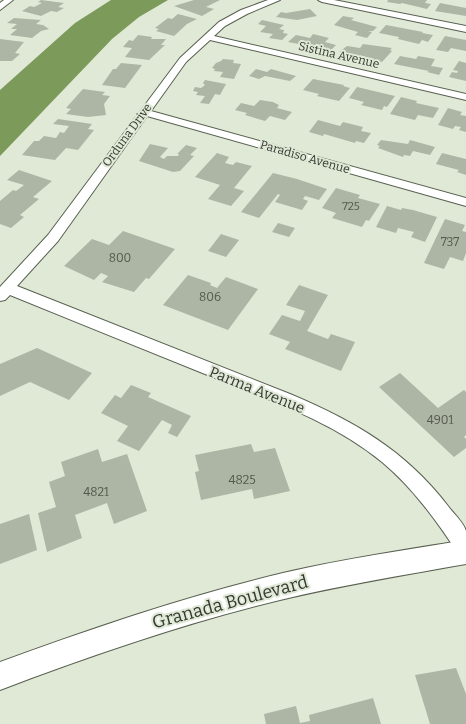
<svg xmlns="http://www.w3.org/2000/svg" width="466" height="724" font-family="Bitter,serif">
<style>
.water{fill:#7c9a5a}
.building{fill:#adb6a4}
.lines{fill:none;stroke-linecap:round;stroke-linejoin:round}
.minor-casing{stroke:#586050;stroke-width:2}
.tertiary-casing{stroke:#586050;stroke-width:2}
.minor{fill:#fff;fill-rule:evenodd}
.tertiary{fill:#fff;fill-rule:evenodd}
.labels{text-anchor:middle;stroke-width:4;stroke-linejoin:round;paint-order:stroke}
.far-number-label{font-size:11px;fill:#53584e}
.far-street-label{font-size:12px;fill:#353932;stroke:#dfe9d6}
.number-label{font-size:12px;fill:#53584e}
.street-label{font-size:15px;fill:#353932;stroke:#dfe9d6}
.near-street-label{font-size:18px;fill:#353932;stroke:#dfe9d6}
</style>
<rect width="100%" height="100%" fill="#dfe9d6"/>
<polygon class="water" points="111,0 168,0 139,17 112,39 0,156 0,90 75,23"/>
<g class="building">
<polygon points="41,0 64,3 58,7 64,8 57,12 51,11 41,16 22,11 30,6 34,7 42,3 38,2"/>
<polygon points="194,0 220,0 206,7 214,9 202,16 174,6"/>
<polygon points="388,0 427,0 425,3 431,4 427,9 402,3 400,4 387,2"/>
<polygon points="440,3 466,8 466,16 435,11"/>
<polygon points="310,9 317,16 297,20 276,17 281,12 286,13"/>
<polygon points="178,14 197,19 187,24 174,36 156,31 159,29 155,28 168,18 172,19"/>
<polygon points="343,16 354,18 351,20 377,27 373,31 368,31 372,32 367,38 355,35 358,32 334,25"/>
<polygon points="14,18 41,20 36,24 43,25 49,29 41,31 32,38 10,35 17,29 11,29 17,24 7,23"/>
<polygon points="262,20 284,25 279,29 284,30 283,33 288,34 282,40 269,38 273,34 260,32 266,26 258,24"/>
<polygon points="386,25 423,32 422,33 433,35 428,42 422,40 419,44 398,39 399,37 379,33"/>
<polygon points="313,34 329,38 325,42 336,45 331,50 288,42 296,35 310,38"/>
<polygon points="138,35 152,37 151,39 166,39 161,45 165,45 149,60 125,57 132,48 123,47 129,40 133,41"/>
<polygon points="445,36 466,40 466,51 451,48 448,52 436,50"/>
<polygon points="0,39 24,42 15,53 20,54 12,61 0,61"/>
<polygon points="363,44 392,48 390,50 392,51 382,62 339,52 347,46 360,48"/>
<polygon points="400,56 416,59 418,56 435,59 431,66 443,68 439,75 427,72 429,71 394,64"/>
<polygon points="223,59 234,60 233,63 241,64 234,79 220,77 223,72 214,71 215,69 212,68 216,63 221,61"/>
<polygon points="459,61 466,63 466,81 449,77 452,72 457,73 458,71 453,70"/>
<polygon points="121,63 142,65 125,88 102,85 113,69 116,69"/>
<polygon points="256,69 267,72 271,69 296,76 290,81 265,76 259,79 249,76"/>
<polygon points="313,79 344,85 343,86 350,88 339,101 317,96 319,94 303,90"/>
<polygon points="205,80 226,84 220,95 215,94 209,104 200,103 205,96 196,95 198,92 193,91 195,87 201,88 205,85 203,83"/>
<polygon points="357,87 395,96 387,107 384,106 382,110 361,105 364,102 349,98"/>
<polygon points="83,89 105,92 102,95 110,96 104,104 106,115 88,117 66,114 71,109 66,108"/>
<polygon points="401,97 417,101 416,103 439,108 433,118 418,115 415,120 390,114"/>
<polygon points="260,100 273,102 279,105 277,108 292,112 285,120 270,116 265,121 245,115 247,113 235,110 241,103 254,106"/>
<polygon points="448,108 462,112 460,115 466,116 466,132 459,130 461,127 455,126 453,129 438,125"/>
<polygon points="58,119 92,124 88,129 94,130 78,150 66,148 55,160 22,155 34,141 39,141 44,136 56,138 60,132 64,133 69,126 53,124"/>
<polygon points="318,120 340,126 343,122 363,127 361,131 371,133 364,143 356,141 355,143 324,134 323,136 309,132"/>
<polygon points="381,140 408,144 410,140 435,147 430,155 413,151 410,156 404,155 403,157 378,148 380,146 377,145"/>
<polygon points="150,144 168,148 160,157 164,159 167,156 178,156 179,154 177,154 186,145 197,148 190,155 194,156 180,171 173,172 139,161"/>
<polygon points="217,153 229,157 225,163 233,165 236,162 252,166 234,188 244,191 231,206 208,199 220,185 195,177"/>
<polygon points="442,153 466,159 466,175 457,172 459,170 436,164"/>
<polygon points="19,170 52,181 33,197 39,199 20,215 24,217 11,228 0,224 0,201 13,190 16,191 24,185 7,180"/>
<polygon points="273,173 297,179 327,189 319,200 305,196 303,199 308,201 302,210 275,202 280,195 278,194 259,218 241,212"/>
<polygon points="336,188 360,195 358,198 380,204 369,221 366,220 362,227 332,218 336,213 322,208"/>
<polygon points="387,206 401,210 402,208 413,210 437,217 425,242 411,237 414,232 398,228 396,233 376,227"/>
<polygon points="445,219 465,225 462,231 466,232 466,253 463,261 450,257 444,269 424,263"/>
<polygon points="278,223 295,228 289,237 272,232"/>
<polygon points="123,231 175,249 149,279 146,278 134,292 102,282 108,276 101,273 94,280 64,266 92,239 109,245"/>
<polygon points="221,234 239,240 226,257 208,251"/>
<polygon points="188,275 211,283 210,285 217,288 226,277 258,289 228,330 163,305"/>
<polygon points="299,285 328,295 307,331 328,339 331,334 355,342 341,371 285,349 290,342 269,334 282,315 300,321 305,311 286,305"/>
<polygon points="37,348 92,373 69,400 30,382 0,396 0,364"/>
<polygon points="400,373 438,408 464,390 466,392 466,435 464,437 466,439 466,448 454,457 379,387"/>
<polygon points="131,385 151,393 148,397 191,416 177,437 168,433 172,425 162,420 139,451 117,441 128,426 101,413 115,395 121,398"/>
<polygon points="251,444 254,452 275,448 290,491 254,499 252,489 201,500 195,472 199,471 195,455"/>
<polygon points="98,449 102,462 127,454 147,511 114,524 107,503 75,515 82,538 47,552 38,513 56,507 49,482 65,476 61,462"/>
<polygon points="29,514 37,550 0,564 0,524"/>
<polygon points="456,668 466,694 466,724 430,724 415,675"/>
<polygon points="373,698 381,724 266,724 264,714 296,706 300,723 310,721 309,715"/>
</g>
<g class="lines">
<g class="minor-casing">
<g id="minor">
<polygon points="4,0 13,0 0,10 0,3"/>
<path d="M268,0H280L247,14L225,26L214,36L466,94V100L210,40L186,62L151,111L466,198V206L147,116L58,241L17,286L290,394C354,421 405,450 448,506C453,513 464,523 466,531C466,539 466,550 466,558L459,555C437,521 413,488 382,462C332,421 269,400 210,376C143,349 76,322 10,295L5,300L0,301V287L48,235L180,58L219,22L241,10Z"/>
<polygon points="318,0 334,0 466,26 466,32 322,2"/>
</g>
</g>
<g class="tertiary-casing">
<path id="tertiary" d="M466,540V564C404,575 342,585 280,600C185,623 92,655 0,690V662C93,628 186,596 283,573C343,559 405,550 466,540Z"/>
</g>
<use href="#minor" class="minor"/>
<use href="#tertiary" class="tertiary"/>
</g>
<g class="labels">
<g class="far-number-label">
<text x="351" y="210">725</text>
</g>
<g class="far-street-label">
<text transform="translate(339 55) rotate(13)" y="4">Sistina Avenue</text>
<text transform="translate(127 135) rotate(-54)" y="4">Orduna Drive</text>
<text transform="translate(305 157) rotate(16)" y="4">Paradiso Avenue</text>
</g>
<g class="number-label">
<text x="450" y="246">737</text>
<text x="120" y="262">800</text>
<text x="210" y="301">806</text>
<text x="440" y="424">4901</text>
<text x="242" y="484">4825</text>
<text x="96" y="496">4821</text>
</g>
<g class="street-label">
<text transform="translate(257 390) rotate(22)" y="5">Parma Avenue</text>
</g>
<g class="near-street-label">
<text transform="translate(230 602) rotate(-15)" y="6">Granada Boulevard</text>
</g>
</g>
</svg>
